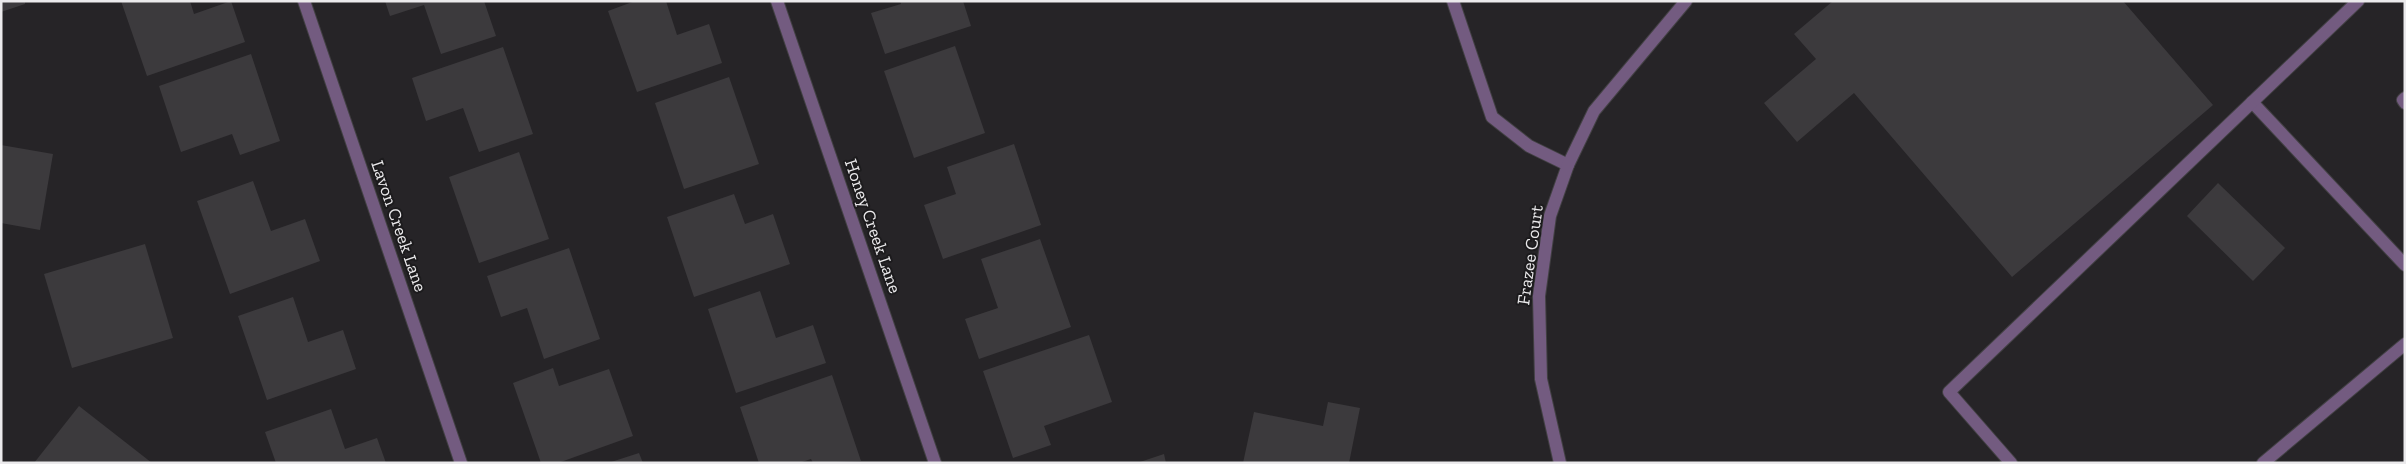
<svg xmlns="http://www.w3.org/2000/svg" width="2406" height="464" font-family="'Zilla Slab',serif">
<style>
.building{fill:#3c3a3d}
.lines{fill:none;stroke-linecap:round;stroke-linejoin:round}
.lane-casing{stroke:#424043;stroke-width:14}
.street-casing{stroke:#424043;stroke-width:14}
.lane{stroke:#735b80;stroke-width:12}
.street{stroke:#735b80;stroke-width:12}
.labels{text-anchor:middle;stroke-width:4;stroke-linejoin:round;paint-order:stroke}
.street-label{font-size:18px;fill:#ebeaec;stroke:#1c1b1d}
</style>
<rect width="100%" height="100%" fill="#262427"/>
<g class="building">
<polygon points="1,1 25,1 25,4 1,12"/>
<polygon points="121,1 190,1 194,14 231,1 245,42 147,76"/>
<polygon points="385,1 484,1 496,36 441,54 424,5 390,16"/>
<polygon points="635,1 666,1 677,35 709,24 722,63 637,92 608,11"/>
<polygon points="900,1 963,1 971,26 885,54 871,13 901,4"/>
<polygon points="1833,1 2123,1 2213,105 2012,277 1854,93 1797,142 1764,103 1816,59 1794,34"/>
<polygon points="955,46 985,133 914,158 884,71"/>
<polygon points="503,47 533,134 479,152 463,108 426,121 412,78"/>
<polygon points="251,54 280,141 240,155 232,134 181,152 159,86"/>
<polygon points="729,77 759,164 684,189 655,103"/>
<polygon points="1014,144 1041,225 943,259 924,205 956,194 947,167"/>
<polygon points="1,145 53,154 40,230 1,223"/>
<polygon points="519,152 549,239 479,263 449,177"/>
<polygon points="253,181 271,231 305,219 320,261 230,294 197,201"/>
<polygon points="2218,183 2285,248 2253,281 2187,216"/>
<polygon points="734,194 745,224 773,214 790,264 694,297 667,217"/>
<polygon points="1040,239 1071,327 979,359 965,319 998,308 981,259"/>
<polygon points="145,244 173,338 72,368 44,274"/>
<polygon points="569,248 600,339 544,359 527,308 501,317 487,276"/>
<polygon points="760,291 776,338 813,325 826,363 736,393 708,309"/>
<polygon points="293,297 308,342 343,330 356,369 267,400 238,316"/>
<polygon points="1089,335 1112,402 1044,426 1051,445 1013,458 983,371"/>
<polygon points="553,368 559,386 609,369 633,436 558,463 541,463 513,383"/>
<polygon points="832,375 861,461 813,463 811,459 799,463 759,463 740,407"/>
<polygon points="1328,402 1360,408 1349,463 1243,463 1254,412 1323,426"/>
<polygon points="79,406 152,463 34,463"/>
<polygon points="331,409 345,449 377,438 386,463 276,463 265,432"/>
<polygon points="639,453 643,463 611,463 611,462"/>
<polygon points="1164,454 1166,463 1140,463 1140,462"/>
</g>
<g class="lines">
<g class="lane-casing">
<g id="lane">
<polyline points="1453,1 1492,117 1529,146 1568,165"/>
<polyline points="2405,98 2403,100 2405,103"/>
<polyline points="2252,102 2405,265"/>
<polyline points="2011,463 1949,392 2358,1"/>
<polyline points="2263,463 2405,344"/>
</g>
</g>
<g class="street-casing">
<g id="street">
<polyline points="304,1 461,463"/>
<polyline points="777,1 935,463"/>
<polyline points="1560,463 1541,379 1539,296 1550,216 1568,165 1594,111 1686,1"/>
</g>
</g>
<use href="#lane" class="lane"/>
<use href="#street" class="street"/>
</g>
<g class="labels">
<g class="street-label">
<text transform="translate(399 226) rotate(71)" y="6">Lavon Creek Lane</text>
<text transform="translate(873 226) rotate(71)" y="6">Honey Creek Lane</text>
<text transform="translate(1530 255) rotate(-82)" y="6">Frazee Court</text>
</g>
</g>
<rect width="2406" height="464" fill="none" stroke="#ebeaec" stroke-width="5"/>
</svg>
